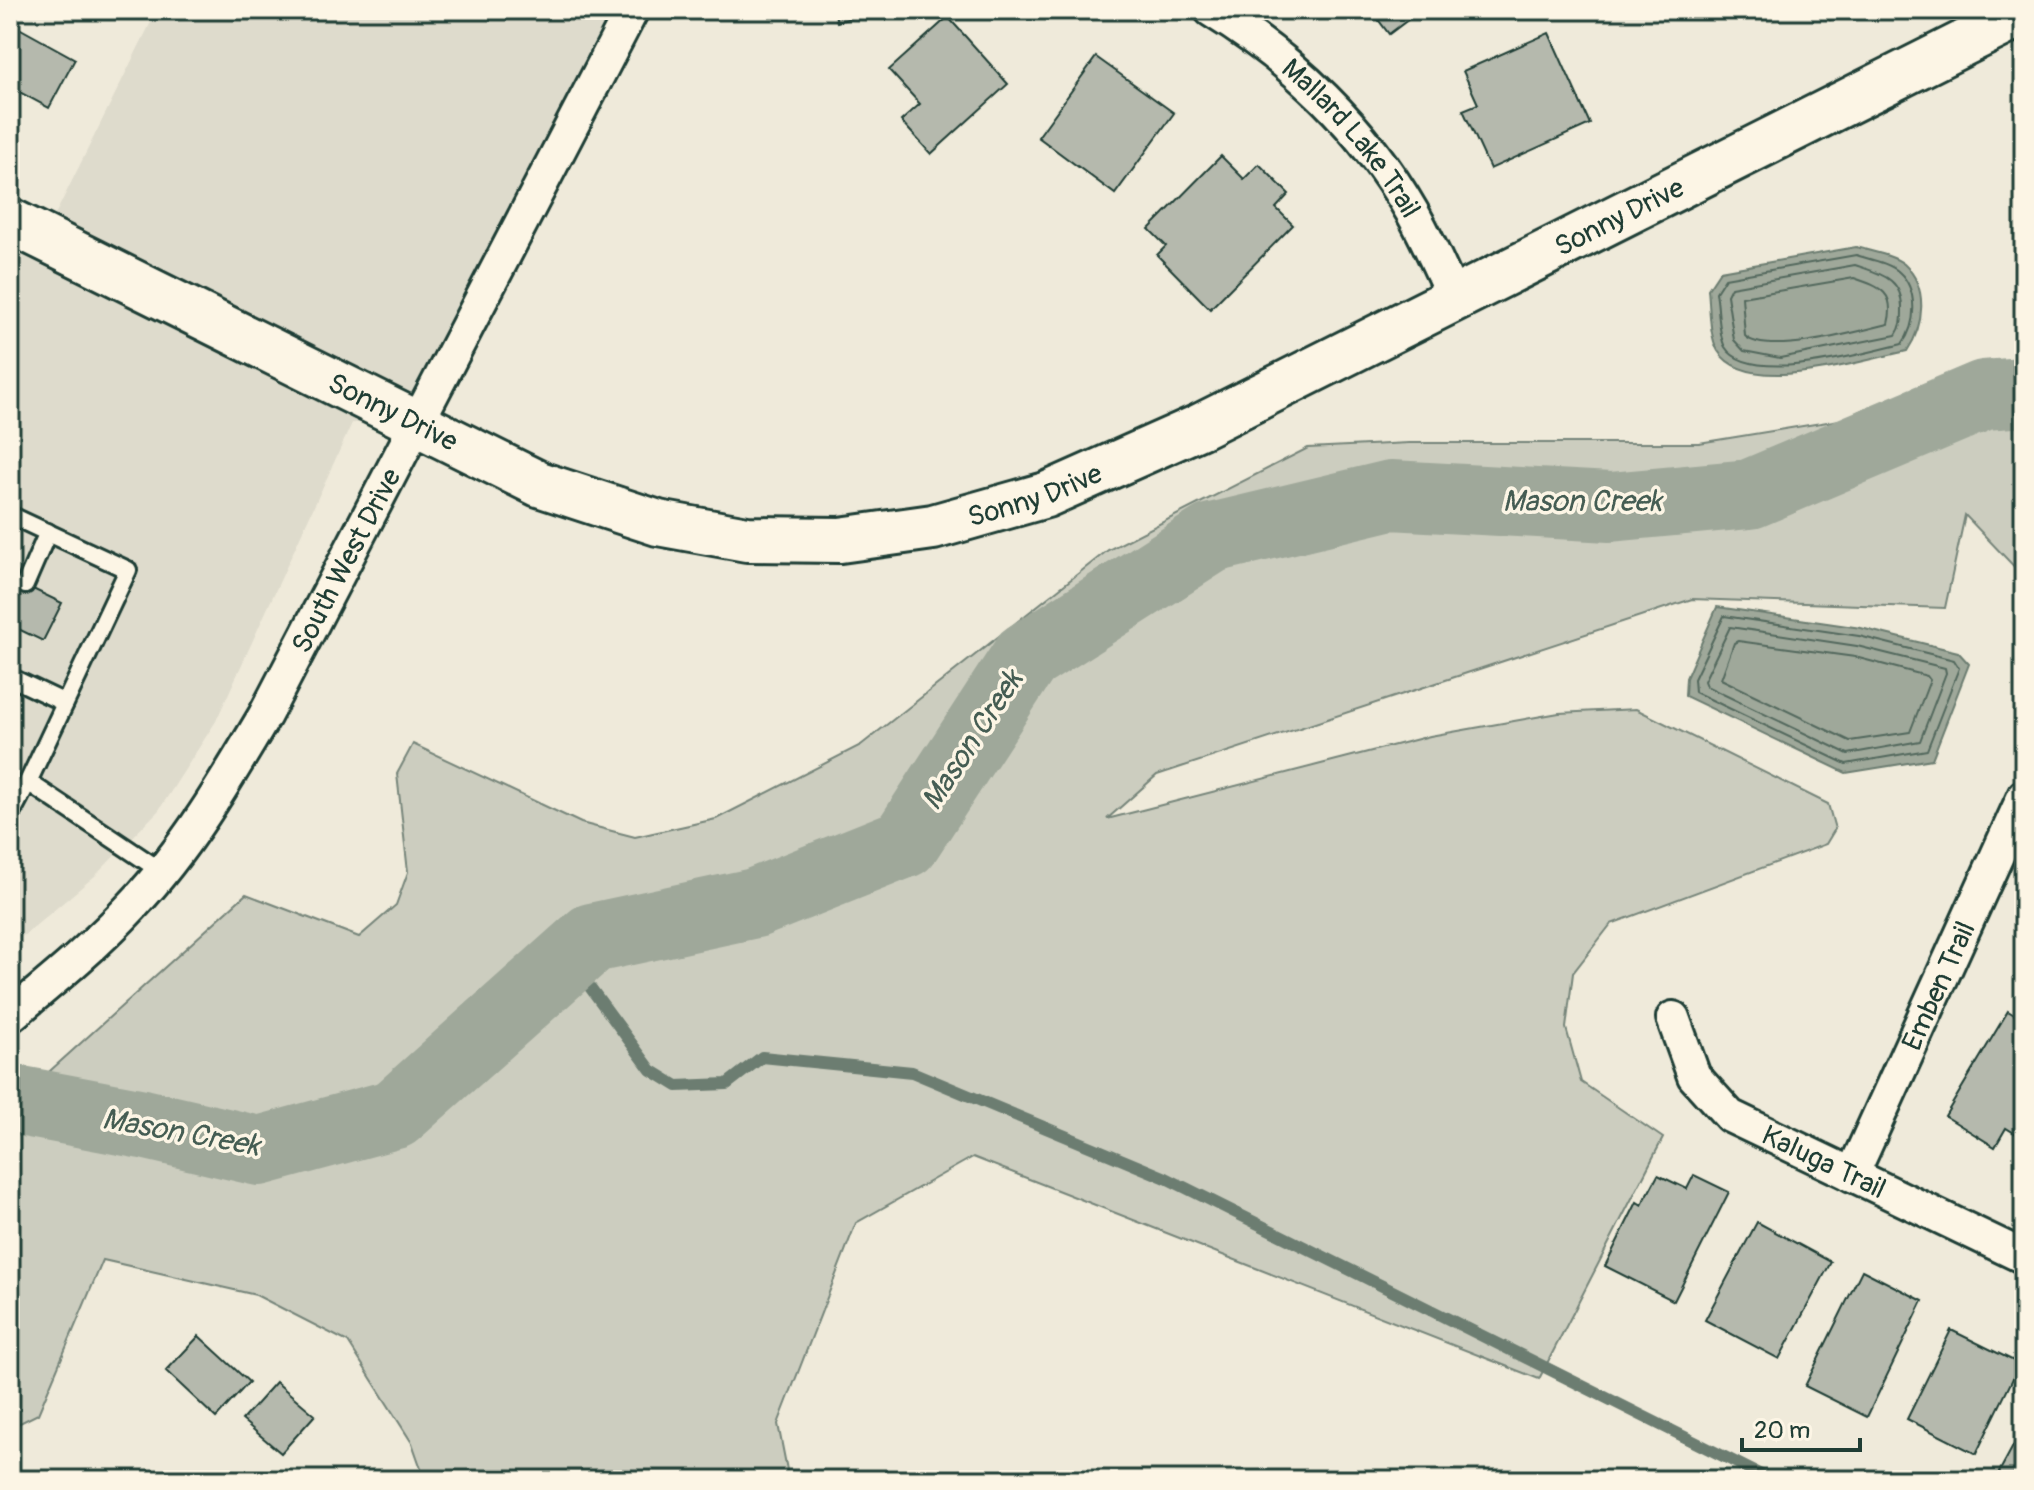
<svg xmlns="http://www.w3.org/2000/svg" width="2034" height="1490" font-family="Pangolin,sans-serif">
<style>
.built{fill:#dedbcc}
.green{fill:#cccdbf;stroke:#76857a;stroke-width:2}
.water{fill:#9fa89a;stroke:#6c7d71;stroke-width:2}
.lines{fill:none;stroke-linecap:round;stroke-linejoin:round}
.shore{stroke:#52685d;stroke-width:2}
.stream{stroke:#6c7d71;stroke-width:12}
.river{stroke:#9fa89a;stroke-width:70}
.building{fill:#b5b9ad;stroke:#1f3d34;stroke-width:2}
.lane-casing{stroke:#1f3d34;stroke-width:22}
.street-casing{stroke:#1f3d34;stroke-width:38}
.secondary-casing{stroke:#1f3d34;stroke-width:50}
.lane{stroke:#fcf5e5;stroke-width:16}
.street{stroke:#fcf5e5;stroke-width:32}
.secondary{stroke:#fcf5e5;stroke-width:44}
.labels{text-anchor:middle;stroke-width:7;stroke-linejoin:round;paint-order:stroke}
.street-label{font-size:28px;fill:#1f3d34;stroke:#fcf5e5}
.water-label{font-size:30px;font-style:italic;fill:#455d53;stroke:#fcf5e5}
</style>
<rect width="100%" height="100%" fill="#efeada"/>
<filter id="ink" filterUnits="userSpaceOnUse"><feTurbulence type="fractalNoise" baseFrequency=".0125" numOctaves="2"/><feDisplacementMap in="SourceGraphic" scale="16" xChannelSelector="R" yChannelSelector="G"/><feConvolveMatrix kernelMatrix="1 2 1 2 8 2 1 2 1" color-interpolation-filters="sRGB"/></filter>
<g filter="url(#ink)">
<polygon class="built" points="157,10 625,10 415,422 352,423 216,721 159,810 96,875 10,947 10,222 44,237"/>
<polygon class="green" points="2024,366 2024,577 1965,515 1945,608 1692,599 1157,775 1107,819 1430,736 1559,713 1636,709 1828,804 1835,829 1826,844 1611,924 1573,973 1566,1028 1581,1082 1663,1138 1539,1379 973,1157 856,1223 778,1424 789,1480 425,1480 412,1443 348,1342 256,1295 103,1260 38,1414 10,1428 10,1107 246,894 359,937 396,905 408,872 397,774 413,744 581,823 635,837 716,819 861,745 1108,550 1308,448 1409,443 1699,443 1858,417"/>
<g class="water">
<path d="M1856,247C1870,251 1893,255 1904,264C1929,287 1924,326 1907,351C1862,360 1747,398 1718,351C1709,336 1710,307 1708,289L1720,271Z"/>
<polygon points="1717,607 1861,628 1958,652 1969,664 1932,759 1846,773 1685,696 1686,678"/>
</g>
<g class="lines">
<g class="shore">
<path d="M1856,255C1868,259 1890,263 1899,272C1918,289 1917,324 1902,344C1865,353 1749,386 1725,347C1718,334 1719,308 1716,292L1725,278Z"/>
<path d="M1855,265C1881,274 1903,278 1902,310C1902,320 1902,326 1896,335L1780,358L1744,351L1734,340L1727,295L1731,287Z"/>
<path d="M1854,278C1881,287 1896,293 1888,324C1860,331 1766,357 1745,336L1742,297Z"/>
<polygon points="1724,616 1859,636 1954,660 1959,668 1927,750 1846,764 1695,692 1694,679"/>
<polygon points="1730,627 1857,646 1945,668 1946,673 1920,741 1848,754 1706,686 1704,681"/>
<polygon points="1738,641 1855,657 1927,676 1930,680 1910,732 1850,741 1721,679 1734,643"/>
</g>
<polyline class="stream" points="570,960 651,1070 677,1086 727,1084 762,1057 912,1072 1166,1178 1771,1480"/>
<polyline class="river" points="10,1099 143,1124 259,1151 395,1114 592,938 755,903 905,843 1026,657 1212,538 1391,495 1610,507 1750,494 1984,395 2024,392"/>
</g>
<g class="building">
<polygon points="834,10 880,10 837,22"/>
<polygon points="1371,10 1421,10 1389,34"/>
<polygon points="1826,10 1860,10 1830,20"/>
<polygon points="948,17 1008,84 931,154 901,121 920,104 889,70"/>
<polygon points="10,23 75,59 49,108 10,87"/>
<polygon points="1549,33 1590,124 1490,169 1463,110 1478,104 1463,71"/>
<polygon points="1096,57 1174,113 1115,194 1038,137"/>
<polygon points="1221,156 1244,179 1259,164 1289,194 1276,208 1293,225 1210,309 1157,255 1166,246 1149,229"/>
<polygon points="10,578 62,603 43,641 10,625"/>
<polygon points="2008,1011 2024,1021 2024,1139 2006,1128 1995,1147 1945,1116"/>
<polygon points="1658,1175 1687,1189 1694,1175 1729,1192 1674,1301 1605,1266 1637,1202 1642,1205"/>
<polygon points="1757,1222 1831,1262 1779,1359 1705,1320"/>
<polygon points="1862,1270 1923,1301 1867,1417 1805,1386"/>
<polygon points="1951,1330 2020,1364 1976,1454 1907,1419"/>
<polygon points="199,1336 249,1382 216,1418 166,1371"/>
<polygon points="276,1382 315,1415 281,1453 242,1420"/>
<polygon points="2024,1426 2024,1480 2009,1480 1998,1474"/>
</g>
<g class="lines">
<g class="lane-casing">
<g id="lane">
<polyline points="10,515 128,570 28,782"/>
<polyline points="25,585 48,532"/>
<polyline points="10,677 65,703"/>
<polyline points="10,816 28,782 161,871"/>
</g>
</g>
<g class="street-casing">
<g id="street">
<path id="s1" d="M1211,10C1293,60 1364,128 1412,212C1428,240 1441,271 1455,300"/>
<path id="s2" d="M10,1016C52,981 95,946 133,905C186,849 226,781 265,715L632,10"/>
<path id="s3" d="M1673,1018L1694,1076L1730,1116L2024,1257"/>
<path id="s4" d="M1852,1175L2024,796"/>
</g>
</g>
<g class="secondary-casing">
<g id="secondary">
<path id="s5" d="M10,221L539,484L658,523L747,539L840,540L933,527L1046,495L1199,427L2024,13"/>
</g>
</g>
<use href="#lane" class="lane"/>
<use href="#street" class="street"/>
<use href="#secondary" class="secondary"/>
</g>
</g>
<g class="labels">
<g class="street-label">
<text dy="10" stroke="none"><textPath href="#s1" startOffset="192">Mallard Lake Trail</textPath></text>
<text dy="10" stroke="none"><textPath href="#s5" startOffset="1748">Sonny Drive</textPath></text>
<text dy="10" stroke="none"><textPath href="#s5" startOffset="428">Sonny Drive</textPath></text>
<text dy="10" stroke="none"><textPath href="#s5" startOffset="1100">Sonny Drive</textPath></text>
<text dy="10" stroke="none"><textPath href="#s2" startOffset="572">South West Drive</textPath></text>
<text dy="10" stroke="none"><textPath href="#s4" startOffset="208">Emben Trail</textPath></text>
<text dy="10" stroke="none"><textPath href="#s3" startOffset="220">Kaluga Trail</textPath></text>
</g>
<g class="water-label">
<text x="1582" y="511">Mason Creek</text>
<text transform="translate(972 740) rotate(-57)" y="10">Mason Creek</text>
<text transform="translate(181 1132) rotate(10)" y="10">Mason Creek</text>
</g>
</g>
<rect width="2034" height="1490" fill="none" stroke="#fcf5e5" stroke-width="40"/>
<rect x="20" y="20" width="1994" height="1450" fill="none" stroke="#1f3d34" stroke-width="3" filter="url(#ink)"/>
<path d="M1742 1438v12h118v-12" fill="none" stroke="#1f3d34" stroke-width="4"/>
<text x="1754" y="1438" font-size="24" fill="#1f3d34" stroke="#fcf5e5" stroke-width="6" paint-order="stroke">20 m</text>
</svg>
